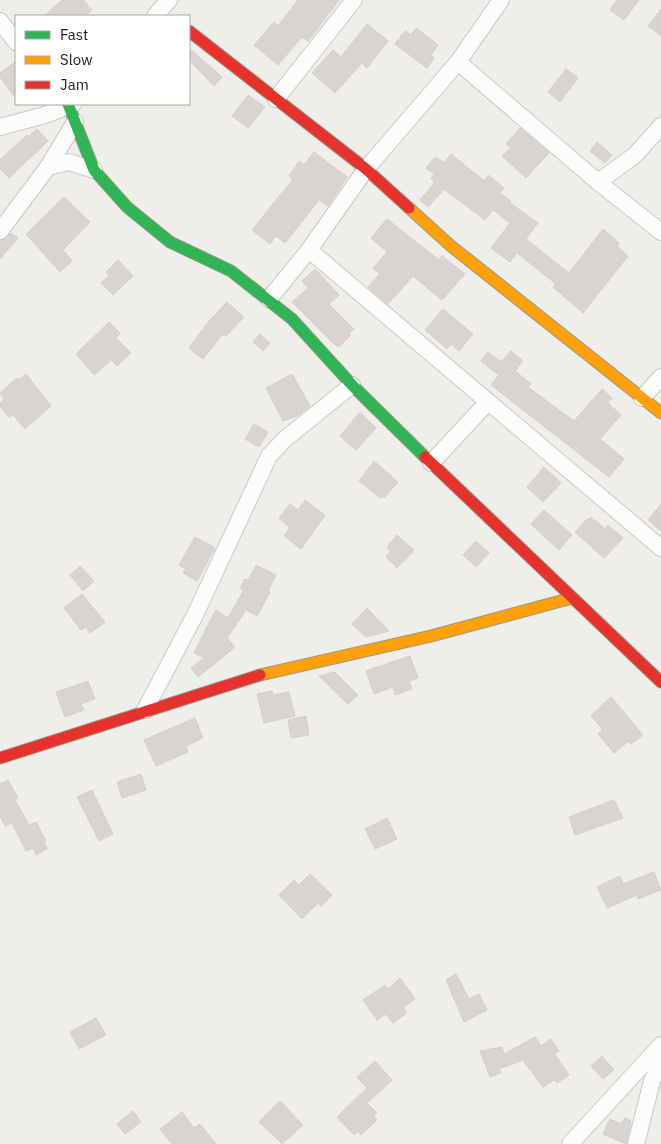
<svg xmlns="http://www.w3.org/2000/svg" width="661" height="1144" font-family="'IBM Plex Sans',sans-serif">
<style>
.building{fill:#d7d4d2;stroke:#d3d0cc}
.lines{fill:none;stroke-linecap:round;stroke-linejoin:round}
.street-casing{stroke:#c9c8c7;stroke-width:18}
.fast-casing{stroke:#999a82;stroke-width:13}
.slow-casing{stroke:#999a82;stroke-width:13}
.jam-casing{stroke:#999a82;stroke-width:13}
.street{stroke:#fdfcfc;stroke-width:16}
.fast{stroke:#30b455;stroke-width:11}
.slow{stroke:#ff9f0a;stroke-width:11}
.jam{stroke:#e5322d;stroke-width:11}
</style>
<rect width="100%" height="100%" fill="#f0eeeb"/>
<g class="building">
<polygon points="62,0 83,0 92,10 85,16 44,16"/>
<polygon points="298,0 339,0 308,41 302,37 278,65 254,45 274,22 278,26"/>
<polygon points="617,0 639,0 624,20 610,10"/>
<polygon points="661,9 661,36 648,26"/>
<polygon points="367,24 388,41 367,68 362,63 335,93 312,73 333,50 341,57"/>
<polygon points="416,28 438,45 431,55 434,58 427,68 395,44 405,31 411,35"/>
<polygon points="189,48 222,77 214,86 189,60"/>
<polygon points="16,61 16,99 0,77 0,73"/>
<polygon points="566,69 578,78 560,102 548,92"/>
<polygon points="248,95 265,107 248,128 232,116"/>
<polygon points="520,128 549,153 526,178 502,156 511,147 506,144"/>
<polygon points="37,129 48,141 9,178 0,169 0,160 27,135 27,138"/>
<polygon points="597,142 612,155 605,163 590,151"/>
<polygon points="314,152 347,177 328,206 319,200 285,243 276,236 270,244 252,230 293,179 289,176 299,161 304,165"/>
<polygon points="451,154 484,181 488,175 504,188 500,193 511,201 510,203 538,223 526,239 569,273 603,229 619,243 617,246 628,256 583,313 553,287 556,284 517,253 510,262 491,248 510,223 493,210 485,220 444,189 428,207 420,200 435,182 431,179 434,174 426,168 435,157 444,163"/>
<polygon points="64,197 90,222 63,250 72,261 60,272 26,234"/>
<polygon points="387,219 439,260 442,256 465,274 442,300 413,276 388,304 368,287 380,274 373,268 387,252 371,238"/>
<polygon points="11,233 18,238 0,259 0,241"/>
<polygon points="118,260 133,276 113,295 101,283 109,276 106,272"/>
<polygon points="315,269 339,295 329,304 354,329 349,333 351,335 339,347 334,344 292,302 308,288 302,281"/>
<polygon points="227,302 244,317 226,336 223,334 203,359 189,348 209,321"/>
<polygon points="443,309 473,334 459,351 451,344 447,349 425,330"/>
<polygon points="109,322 120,333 116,338 131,353 117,366 111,360 94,375 76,354"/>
<polygon points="260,334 270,343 263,351 253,342"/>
<polygon points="511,351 523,361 515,371 531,384 528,387 574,421 602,389 612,398 608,403 621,415 600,439 624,459 609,477 491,385 499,375 481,361 488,352 501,362"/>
<polygon points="26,374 51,406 25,429 13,415 9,417 0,407 0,403 4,399 0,393 17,378 19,380"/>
<polygon points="292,374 310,406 297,416 283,421 266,388"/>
<polygon points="360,412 376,428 356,450 340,436"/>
<polygon points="254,424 268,432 259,447 245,439"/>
<polygon points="374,461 398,482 384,498 382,496 380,498 359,481"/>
<polygon points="544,467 561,483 543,502 527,487"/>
<polygon points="305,500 325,515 301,549 284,536 290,528 279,518 290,504 298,510"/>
<polygon points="661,504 661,531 648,520"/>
<polygon points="544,510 572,535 559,550 531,524"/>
<polygon points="591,517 605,529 608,525 623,538 604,558 575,532 587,519 589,520"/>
<polygon points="397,535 414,550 397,568 386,557 391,551 387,547"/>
<polygon points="195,537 215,548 197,581 183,573 186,569 179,565"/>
<polygon points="476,541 489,553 476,567 463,555"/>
<polygon points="256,565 276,575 268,591 270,592 257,616 246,610 227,638 235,647 198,677 191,668 204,658 194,653 213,615 216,610 228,618 244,590 240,588 245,579 248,580"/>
<polygon points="80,566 94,581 83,591 70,575"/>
<polygon points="82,594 105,622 90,633 86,627 81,630 64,608"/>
<polygon points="367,608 389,631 366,637 352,624"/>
<polygon points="410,656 418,678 409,681 412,689 395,695 393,687 374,694 366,671"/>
<polygon points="335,672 358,695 348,704 319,676"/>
<polygon points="88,681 95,699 81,704 84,710 65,717 56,692"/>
<polygon points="272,691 273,695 289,692 295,716 264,723 257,694"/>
<polygon points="611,697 643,735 631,744 629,741 614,753 598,734 603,730 591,716"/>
<polygon points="306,716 309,735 291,738 288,720"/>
<polygon points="195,718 203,738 186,746 188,752 156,766 144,740"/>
<polygon points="141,774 146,790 122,798 117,782"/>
<polygon points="8,780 18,798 15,800 29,825 36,822 46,841 44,842 47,849 36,855 33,848 26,851 12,823 5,826 0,816 0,784"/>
<polygon points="92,790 113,834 99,841 77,797"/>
<polygon points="614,800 623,818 575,835 569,817"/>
<polygon points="387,818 397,839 375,849 365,829"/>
<polygon points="654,872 661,890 638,899 637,895 607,908 597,887 620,876 623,884"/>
<polygon points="310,874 332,895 321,907 318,903 302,919 279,895 294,880 299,885"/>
<polygon points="456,974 469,999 479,994 487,1010 464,1022 446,980"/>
<polygon points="400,978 415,999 403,1007 407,1013 393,1023 386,1014 377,1020 363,1000 385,985 388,989"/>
<polygon points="96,1018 106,1035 79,1049 70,1032"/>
<polygon points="535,1037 541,1046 551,1039 559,1051 555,1054 569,1075 557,1083 554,1080 543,1087 523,1060 499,1069 501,1073 490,1077 480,1051 502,1047 504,1054"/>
<polygon points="602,1056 614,1070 603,1079 591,1066"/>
<polygon points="375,1061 392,1080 367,1103 377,1113 373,1116 377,1120 361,1135 358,1131 354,1135 337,1117 367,1088 357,1077"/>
<polygon points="280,1101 303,1125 282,1144 259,1122"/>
<polygon points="133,1111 141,1122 125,1134 117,1124"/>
<polygon points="182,1112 194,1128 200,1124 216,1144 172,1144 160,1129"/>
<polygon points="625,1118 631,1121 626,1144 603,1134 610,1119 621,1124"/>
</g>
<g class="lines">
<g class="street-casing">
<g id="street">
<polyline points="155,16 169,0"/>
<polyline points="0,21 16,42"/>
<polyline points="458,62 598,182 661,232"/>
<polyline points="276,99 354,0"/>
<polyline points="0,127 45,115 73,104"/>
<polyline points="48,167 75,122"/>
<polyline points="598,182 635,155 661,126"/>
<polyline points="0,231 48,167 69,162 94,170"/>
<polyline points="309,250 661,548"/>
<polyline points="269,299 309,250 366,169 458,62 501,0"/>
<polyline points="642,398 661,377"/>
<polyline points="431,463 488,402"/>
<polyline points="145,710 195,615 269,456 285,439 352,385"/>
<polyline points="570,1144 661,1045"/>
<polyline points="636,1144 652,1081 661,1064"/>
</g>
</g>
<g class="fast-casing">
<polyline id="fast" points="68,104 94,170 127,207 170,242 231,271 292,319 352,385 425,457"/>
</g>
<g class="slow-casing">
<g id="slow">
<polyline points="409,208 451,246 661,413"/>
<polyline points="260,675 431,636 572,598"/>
</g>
</g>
<g class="jam-casing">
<g id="jam">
<polyline points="189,31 366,169 409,208"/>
<polyline points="425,457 661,682"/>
<polyline points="0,758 260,675"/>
</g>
</g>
<use href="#street" class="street"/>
<use href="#fast" class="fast"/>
<use href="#slow" class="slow"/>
<use href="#jam" class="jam"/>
</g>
<rect x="15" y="15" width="175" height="90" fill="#ffffff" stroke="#a7a7a7"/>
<rect x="25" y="31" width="25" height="8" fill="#30b455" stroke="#a7a7a7"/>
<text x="60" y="40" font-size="15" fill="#222222">Fast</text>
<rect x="25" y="56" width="25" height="8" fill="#ff9f0a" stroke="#a7a7a7"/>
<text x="60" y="65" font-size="15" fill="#222222">Slow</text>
<rect x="25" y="81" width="25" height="8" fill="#e5322d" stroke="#a7a7a7"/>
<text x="60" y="90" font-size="15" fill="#222222">Jam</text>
</svg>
